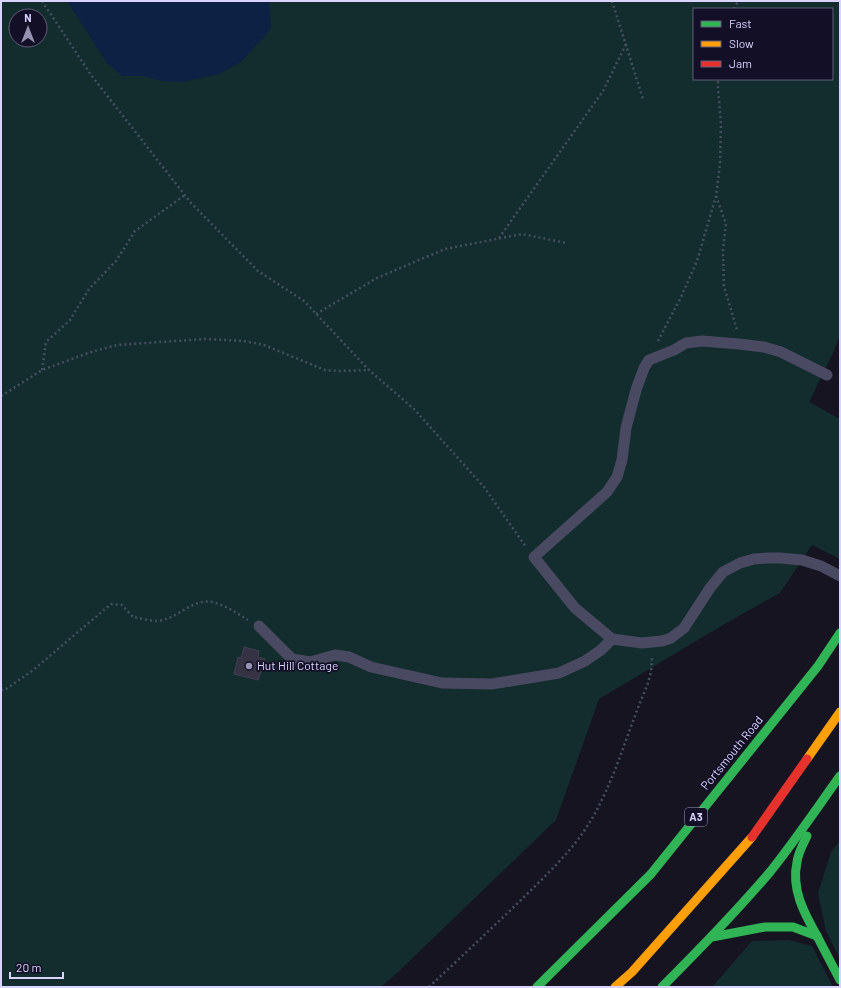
<svg xmlns="http://www.w3.org/2000/svg" width="841" height="988" font-family="Barlow,sans-serif">
<style>
.green{fill:#132c2d;fill-rule:evenodd}
.water{fill:#0d2144}
.building{fill:#343243;stroke:#433f54}
.lines{fill:none;stroke-linecap:round;stroke-linejoin:round}
.path{stroke:#44505f;stroke-width:2.5;stroke-dasharray:2 3;stroke-linecap:butt}
.lane{stroke:#4a4962;stroke-width:11}
.fast{stroke:#30b455;stroke-width:9}
.slow{stroke:#ff9f0a;stroke-width:9}
.jam{stroke:#e5322d;stroke-width:9}
.poi-dot{fill:#9591b1;stroke:#130f26;stroke-width:1.5}
.labels{text-anchor:middle;stroke-width:3.5;stroke-linejoin:round;paint-order:stroke}
.shield{fill:#130f26;stroke:#9e99be;stroke-width:1}
.shield-label{font-size:11px;font-weight:bold;fill:#d9d4ff}
.poi-label{font-size:12px;fill:#d9d4ff;stroke:#130f26;text-anchor:start}
.street-label{font-size:12px;fill:#d9d4ff;stroke:#130f26}
</style>
<rect width="100%" height="100%" fill="#161421"/>
<g class="green">
<path d="M1,1H840V334L834,351L809,402L840,419V559L812,545L780,593L728,622L599,699L556,820L397,973L381,987H1ZM694,9H832V79H694ZM16,16H40V40H16Z"/>
<polygon points="840,841 840,959 826,931 818,893 831,852"/>
<polygon points="789,940 812,946 833,987 712,987 752,941"/>
</g>
<polygon class="water" points="67,1 269,1 271,29 241,62 219,74 182,82 162,81 143,76 122,76 107,63"/>
<polygon class="building" points="244,647 259,651 258,657 265,659 258,680 234,674 238,657 241,658"/>
<g class="lines">
<g class="path">
<polyline points="42,1 91,75 191,203 258,271 304,301 369,370 414,409 484,487 526,547"/>
<polyline points="612,1 643,99"/>
<polyline points="734,9 738,1"/>
<polyline points="716,196 726,224 723,250 724,286 737,330"/>
<polyline points="499,238 603,91 626,44"/>
<polyline points="316,314 377,278 445,249 522,234 566,243"/>
<polyline points="658,341 681,297 697,261 716,196 720,164 721,125 718,87 718,79"/>
<polyline points="42,370 46,342 70,320 89,289 116,261 135,231 185,195"/>
<polyline points="1,396 42,370 91,352 117,345 205,339 244,341 264,345 325,370 338,371 369,370"/>
<path d="M1,690L6,689L32,671L111,604L122,605L133,617C140,618 150,621 157,621C177,620 192,598 212,602C225,605 237,613 248,620"/>
<path d="M429,987C460,958 491,929 521,900C548,873 575,849 594,815C617,774 628,729 647,686L651,672L652,656"/>
</g>
<g class="lane">
<polyline points="827,375 781,352 764,347 739,344 702,341 686,343 674,350 649,360 644,368 636,390 626,428 622,460 617,477 607,492 534,557 575,608 612,639 642,643 662,641 671,638 684,628 710,588 723,572 740,563 754,559 768,558 780,558 802,560 821,566 840,576"/>
<polyline points="259,626 292,659 310,662 335,655 349,657 371,667 442,683 492,684 559,673 585,661 601,650 612,639"/>
</g>
<g class="fast">
<path d="M807,836C803,844 798,853 797,862C791,889 804,913 817,936"/>
<polyline points="817,936 840,980"/>
<polyline points="712,937 765,927 793,927 817,936"/>
<polyline points="537,987 651,874 818,666 840,633"/>
<path d="M662,987C699,950 736,912 770,872C795,841 817,808 840,776"/>
</g>
<g class="slow">
<polyline points="807,759 840,712"/>
<polyline points="615,987 632,972 752,837"/>
</g>
<polyline class="jam" points="752,837 807,759"/>
</g>
<circle class="poi-dot" cx="249" cy="666" r="4"/>
<g class="labels">
<rect class="shield" x="685" y="808" width="22" height="18" rx="3"/>
<g class="shield-label">
<text x="696" y="821">A3</text>
</g>
<g class="poi-label">
<text x="257" y="670">Hut Hill Cottage</text>
</g>
<g class="street-label">
<text transform="translate(732 753) rotate(-51)" y="4">Portsmouth Road</text>
</g>
</g>
<rect width="841" height="988" fill="none" stroke="#d9d4ff" stroke-width="4"/>
<rect x="693" y="8" width="140" height="72" fill="#130f26" stroke="#625e7d"/>
<rect x="701" y="21" width="20" height="6" fill="#30b455" stroke="#625e7d"/>
<text x="729" y="28" font-size="12" fill="#d9d4ff">Fast</text>
<rect x="701" y="41" width="20" height="6" fill="#ff9f0a" stroke="#625e7d"/>
<text x="729" y="48" font-size="12" fill="#d9d4ff">Slow</text>
<rect x="701" y="61" width="20" height="6" fill="#e5322d" stroke="#625e7d"/>
<text x="729" y="68" font-size="12" fill="#d9d4ff">Jam</text>
<g transform="translate(28 28)"><circle r="19" fill="#130f26" stroke="#625e7d"/>
<path d="M0-3L7 15L0 10L-7 15Z" fill="#9591b1"/>
<text y="-6" font-size="11" font-weight="bold" text-anchor="middle" fill="#d9d4ff">N</text>
</g>
<path d="M10 972v6h53v-6" fill="none" stroke="#d9d4ff" stroke-width="2"/>
<text x="16" y="972" font-size="12" fill="#d9d4ff" stroke="#130f26" stroke-width="3" paint-order="stroke">20 m</text>
</svg>
